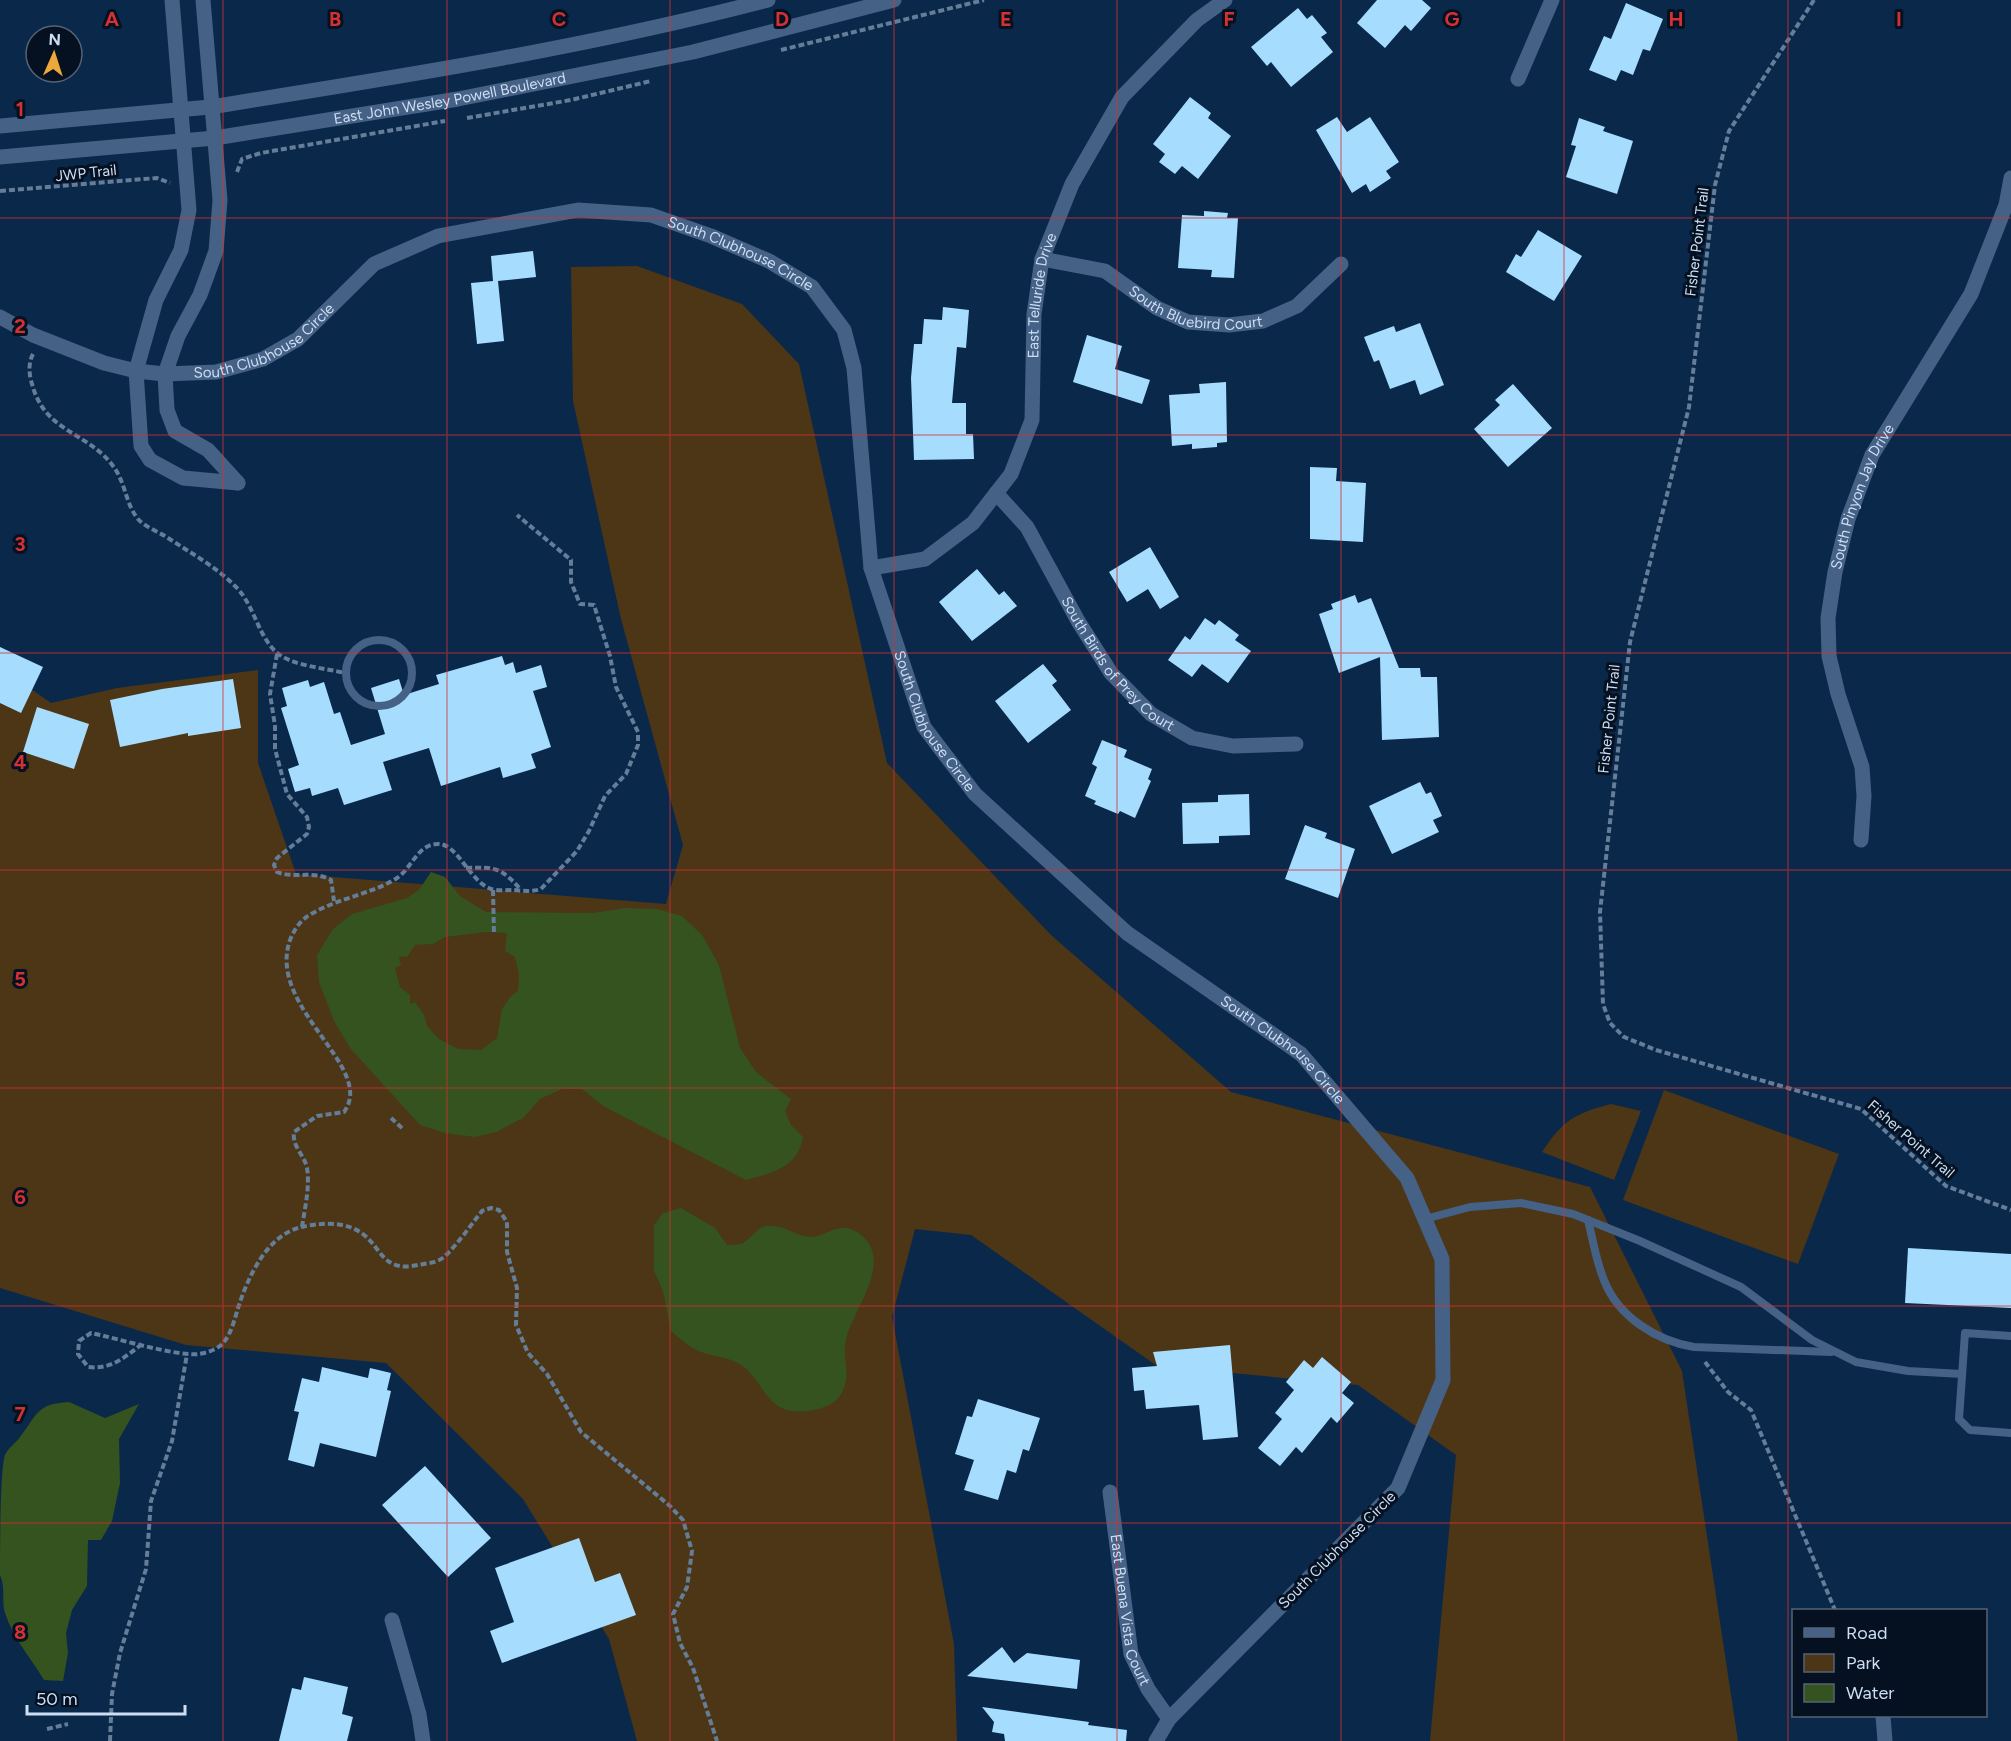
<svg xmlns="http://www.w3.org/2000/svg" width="2011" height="1741" font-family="Figtree,sans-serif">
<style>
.green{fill:#4c3616}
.water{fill:#34531e;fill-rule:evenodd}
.building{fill:#a6ddfe}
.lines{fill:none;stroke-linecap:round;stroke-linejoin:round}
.path{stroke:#647d99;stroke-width:4;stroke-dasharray:6 3;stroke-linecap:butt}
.service{stroke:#456185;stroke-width:8}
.minor{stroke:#456185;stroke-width:15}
.tertiary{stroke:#456185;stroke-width:15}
.grid{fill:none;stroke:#d63132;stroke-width:1.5;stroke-opacity:0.55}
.labels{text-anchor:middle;stroke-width:6;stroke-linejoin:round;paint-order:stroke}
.street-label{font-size:15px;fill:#ccdef4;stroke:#051120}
.grid-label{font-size:20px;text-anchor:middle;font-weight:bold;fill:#d63132;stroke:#051120;stroke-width:6;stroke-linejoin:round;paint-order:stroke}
</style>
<rect width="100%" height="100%" fill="#0a284a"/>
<g class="green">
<polygon points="637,266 742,304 799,364 887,763 1051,935 1231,1092 1590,1187 1682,1371 1738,1741 1430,1741 1456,1455 1358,1385 1157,1366 971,1235 915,1229 892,1317 954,1644 957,1741 637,1741 609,1639 523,1499 386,1363 186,1345 0,1288 0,667 51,703 117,688 258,670 258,763 296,874 666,904 683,845 621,619 573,401 571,267"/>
<polygon points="1664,1090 1839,1154 1798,1264 1623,1200"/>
<path d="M1611,1104L1641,1111L1614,1180L1542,1152C1562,1121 1575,1113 1611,1104Z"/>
</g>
<g class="water">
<path d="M431,872L445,877L460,896L486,912L593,913L626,908L657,909L682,916L702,935L719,965L740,1048L756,1072L791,1099L785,1111L791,1125L803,1137C798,1167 773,1173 746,1180L603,1106L582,1089H562L540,1099L523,1118L496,1132L475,1137L445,1133L420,1125L350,1048L334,1021L319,982L317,955L333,929L352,914L407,898L419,890ZM486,932L507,933L505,951L515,957L519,975L518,991L511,996L502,1009L497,1038L481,1050L458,1049L439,1039L427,1026L424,1015L415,1002L410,1004V995L400,987L395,968L401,965L399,956L407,957L415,945L433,944L445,937Z"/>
<path d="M681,1208L715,1228L727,1245C731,1245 737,1245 740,1244C750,1241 756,1227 766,1226C783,1224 794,1236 810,1237C826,1238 840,1218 861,1235C895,1262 851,1312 846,1340C841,1362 854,1375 839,1397C833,1406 817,1410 807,1411C767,1415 767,1387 744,1367C732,1357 714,1357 701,1352C690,1348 680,1339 671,1331L663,1291L654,1271V1225L663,1213Z"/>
<path d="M69,1402L105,1418L139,1404L119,1439L120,1483L112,1521L101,1540H88L87,1586L72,1610L66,1633L68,1653L63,1681L44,1680C31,1658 13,1638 5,1613C1,1600 6,1588 0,1575C0,1555 0,1468 5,1455C8,1448 16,1443 20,1437C38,1414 36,1404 69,1402Z"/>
</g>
<g class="building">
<polygon points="1377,0 1422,0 1431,8 1411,31 1405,25 1385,48 1357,23"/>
<polygon points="1626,3 1663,19 1650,51 1643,49 1633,75 1621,70 1616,81 1589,70 1604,36 1611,39"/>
<polygon points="1298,8 1307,19 1312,15 1327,33 1321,37 1333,52 1291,87 1271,62 1267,66 1251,47"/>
<polygon points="1190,97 1211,113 1208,118 1231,136 1198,179 1182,166 1175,174 1159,162 1165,154 1153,144"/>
<polygon points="1337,117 1347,132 1370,117 1399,162 1386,171 1391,178 1370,192 1366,184 1352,193 1316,130"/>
<polygon points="1579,118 1605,127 1603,131 1633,141 1617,194 1566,177 1576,146 1571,145"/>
<polygon points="1204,211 1228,213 1227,218 1238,218 1234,278 1211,277 1212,270 1178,268 1182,215 1204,216"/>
<polygon points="1538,230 1582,256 1554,301 1506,272 1516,254 1521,257"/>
<polygon points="533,251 536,277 498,281 504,341 477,344 471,283 493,281 491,256"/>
<polygon points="943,307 969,310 966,348 957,347 952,403 966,403 966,434 973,434 974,459 914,460 911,378 914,344 922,344 924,319 942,320"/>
<polygon points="1420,323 1444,385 1420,395 1415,380 1390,389 1379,360 1374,362 1364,337 1394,326 1396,332"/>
<polygon points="1087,335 1122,346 1115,369 1150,380 1142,404 1073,382"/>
<polygon points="1226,382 1227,442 1217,443 1217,447 1192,449 1192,444 1172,446 1169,395 1200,393 1199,384"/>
<polygon points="1513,384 1552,428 1508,467 1474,429 1500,405 1495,400"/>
<polygon points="1310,467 1337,468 1336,481 1366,483 1363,542 1310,539"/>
<polygon points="1150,547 1179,597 1160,609 1148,589 1127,602 1109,572"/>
<polygon points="977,569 999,595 1004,591 1017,606 972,641 939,602"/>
<polygon points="1355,595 1358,603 1371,598 1399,668 1420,668 1421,677 1437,677 1439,737 1382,740 1380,657 1339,673 1319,614 1333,609 1331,604"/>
<polygon points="1205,618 1215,625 1219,620 1239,635 1235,640 1251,651 1228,683 1202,664 1192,677 1168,660 1185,636 1190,640"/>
<polygon points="0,647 43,667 21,713 0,703"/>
<polygon points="502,656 505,665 513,662 516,673 541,665 547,687 533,691 551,747 531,754 536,768 503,778 500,767 441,786 429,748 383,762 392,790 344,805 338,788 312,796 310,788 295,792 288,769 299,765 281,708 287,706 282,688 308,680 310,687 324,682 334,714 340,712 351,745 385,734 371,688 399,679 404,695 439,684 436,675"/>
<polygon points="1043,664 1057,681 1052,685 1071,710 1028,743 995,701"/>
<polygon points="233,679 241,728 188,736 188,733 120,747 110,700 162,689"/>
<polygon points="37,707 89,724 74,769 23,752"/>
<polygon points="1102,740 1127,750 1124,757 1152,769 1148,779 1151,781 1135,818 1120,811 1118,814 1094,804 1096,801 1085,796 1097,767 1092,764"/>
<polygon points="1420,782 1426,794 1431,792 1442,816 1433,820 1439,832 1392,854 1369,806"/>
<polygon points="1249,794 1250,835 1219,836 1219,843 1183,844 1182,803 1218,802 1218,795"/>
<polygon points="1305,825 1327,833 1325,838 1355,849 1338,898 1285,879"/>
<polygon points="1908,1248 2011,1254 2011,1308 1905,1303"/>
<polygon points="1230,1345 1238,1437 1203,1440 1199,1405 1146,1409 1144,1390 1134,1391 1132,1368 1157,1366 1153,1352"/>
<polygon points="1322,1357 1351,1382 1342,1393 1354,1403 1337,1423 1331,1417 1302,1453 1296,1447 1280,1466 1258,1448 1282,1419 1275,1413 1294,1390 1286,1382 1304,1360 1313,1368"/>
<polygon points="322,1367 368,1378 370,1368 391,1373 387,1390 391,1391 376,1457 320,1443 314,1467 288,1460 299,1412 294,1411 302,1378 319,1382"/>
<polygon points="978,1399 1040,1418 1029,1451 1023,1449 1016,1473 1007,1470 998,1500 964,1490 974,1460 955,1454 967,1416 972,1417"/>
<polygon points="425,1466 491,1538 448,1577 382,1505"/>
<polygon points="579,1538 595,1582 620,1573 636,1615 502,1663 490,1631 514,1622 495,1568"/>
<polygon points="1002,1647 1014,1663 1027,1653 1080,1660 1077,1689 967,1676"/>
<polygon points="304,1677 348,1687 342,1714 353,1717 347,1741 279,1741 292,1688 301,1690"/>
<polygon points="982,1707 1089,1722 1088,1725 1127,1730 1126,1741 1005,1741 1004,1734 992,1732 994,1722"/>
</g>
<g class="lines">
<g class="path">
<polyline points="1814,0 1729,131 1715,185 1689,407 1630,642 1600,912 1603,1004 1610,1023 1624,1037 1656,1050 1861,1109 1946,1186 2011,1210"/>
<polyline points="781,50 984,0"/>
<polyline points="467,118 571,100 651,81"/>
<polyline points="237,172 242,159 261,153 445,121"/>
<polyline points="0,191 157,178 170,183"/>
<path d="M33,354C28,363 29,375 32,384C45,433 87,431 113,466C126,483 125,503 138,519C144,526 156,531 165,536C189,552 215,566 235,586C254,604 257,634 276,652C291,666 325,668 345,673"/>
<path d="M277,654L270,694L275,726V749L287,794L307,817L309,827L307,834L277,858L274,865L277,872C294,879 313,870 331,880L334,901"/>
<path d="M466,868C495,867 501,867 521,890"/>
<polyline points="493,890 494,935"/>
<polyline points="391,1118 403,1129"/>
<path d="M302,1227C305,1207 310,1187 307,1168C304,1154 292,1147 294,1132L317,1116L344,1112C377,1067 266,1008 290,940C295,928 301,919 313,913C339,898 372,894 397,878C412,868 417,845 437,844C457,842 469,881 491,889C498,891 507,890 514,890C523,891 532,892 541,889L577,851L589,831L605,796L626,774L638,745V732L616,687L610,656L594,605L580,604L571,582V560L517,515"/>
<path d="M142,1344C125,1357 111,1370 88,1367L78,1354L79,1341L91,1333C116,1338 178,1357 199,1354C207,1353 218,1349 223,1343C232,1333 235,1317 239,1305C249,1275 268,1234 302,1227C317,1223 339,1222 352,1228C383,1240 377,1274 418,1265C427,1263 437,1263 444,1257C458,1244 470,1226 482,1211L491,1208L499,1210L507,1222V1252L517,1288L516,1325L528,1353L547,1374L581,1432L670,1506L683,1520L692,1551L687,1587L673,1614L680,1643L693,1668L717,1741"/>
<polyline points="1705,1362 1728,1392 1751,1410 1835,1610"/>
<polyline points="47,1729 68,1724"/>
<polyline points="110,1741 112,1694 120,1653 146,1569 151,1501 172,1441 187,1354"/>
</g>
<g class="service">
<circle cx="379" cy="673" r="33"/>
<polyline points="1425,1219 1470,1207 1521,1203 1573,1214 1640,1241 1741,1287 1812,1340 1856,1362 1908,1371 1962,1374"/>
<path d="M1588,1220C1593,1240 1596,1261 1604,1280C1618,1317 1657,1341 1694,1347L1831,1352"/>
<polyline points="2011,1336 1965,1333 1959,1419 1970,1430 2011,1433"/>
</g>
<g class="minor">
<polyline points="172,0 189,210 181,250 156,300 136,371 141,446 150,460 183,478 238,483"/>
<polyline points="203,0 220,200 216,251 200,295 178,336 165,374 167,410 175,431 208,450 238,483"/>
<polyline points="1518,79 1552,0"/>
<path d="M210,107C398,77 585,48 768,0"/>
<path id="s1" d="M215,138L458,99L693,52L894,0"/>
<path id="s2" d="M1042,259L1105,271L1157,308L1188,322L1229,325L1263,321L1297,306L1341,264"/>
<path id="s3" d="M0,317L33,335L104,363L136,371L165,374L216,372L263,359L298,339L374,264L438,236L578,210L651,215L711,236L769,261L812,287L844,330L854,368L871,568L924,727L975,794L1127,933L1301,1054L1407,1178L1442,1259L1443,1380L1398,1488L1169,1719L1156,1741"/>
<path id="s4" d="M996,493L1027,527L1078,621L1111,673L1151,714L1192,738L1233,746L1296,744"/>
<path id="s5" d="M871,568L925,559L973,523L1011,474L1032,420L1034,314L1042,259L1072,184L1122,97L1197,20L1225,0"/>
<path id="s6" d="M1861,840L1864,796L1862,767L1838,694L1829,656L1828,618L1835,572L1848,519L1872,455L1971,294L2006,205L2011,178"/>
<path id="s7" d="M1110,1492L1131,1654L1148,1689L1169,1719"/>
<polyline points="392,1620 419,1714 423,1741"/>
<polyline points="1883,1716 1885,1741"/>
</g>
<g class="tertiary">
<polyline points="0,126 210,107"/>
<polyline points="0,157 215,138"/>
</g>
</g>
<path class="grid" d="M223,0V1741M447,0V1741M670,0V1741M894,0V1741M1117,0V1741M1341,0V1741M1564,0V1741M1788,0V1741M0,218H2011M0,435H2011M0,653H2011M0,870H2011M0,1088H2011M0,1306H2011M0,1523H2011"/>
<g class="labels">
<g class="street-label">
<text dy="5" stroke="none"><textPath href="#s1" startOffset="238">East John Wesley Powell Boulevard</textPath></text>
<text transform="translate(86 173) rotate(-6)" y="5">JWP Trail</text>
<text transform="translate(1697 242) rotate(-83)" y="5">Fisher Point Trail</text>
<text dy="5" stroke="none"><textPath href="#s3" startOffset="806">South Clubhouse Circle</textPath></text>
<text dy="5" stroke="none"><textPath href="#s5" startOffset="360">East Telluride Drive</textPath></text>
<text dy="5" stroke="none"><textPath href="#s2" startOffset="166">South Bluebird Court</textPath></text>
<text dy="5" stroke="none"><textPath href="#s3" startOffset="284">South Clubhouse Circle</textPath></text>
<text dy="5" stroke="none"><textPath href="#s6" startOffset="354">South Pinyon Jay Drive</textPath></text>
<text dy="5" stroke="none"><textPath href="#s4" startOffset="212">South Birds of Prey Court</textPath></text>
<text dy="5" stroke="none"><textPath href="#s3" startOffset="1346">South Clubhouse Circle</textPath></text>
<text transform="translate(1609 719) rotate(-84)" y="5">Fisher Point Trail</text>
<text dy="5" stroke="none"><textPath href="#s3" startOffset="1832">South Clubhouse Circle</textPath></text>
<text transform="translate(1911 1139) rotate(41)" y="5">Fisher Point Trail</text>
<text transform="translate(1337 1550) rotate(-45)" y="5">South Clubhouse Circle</text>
<text dy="5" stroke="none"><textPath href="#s7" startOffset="120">East Buena Vista Court</textPath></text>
</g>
</g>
<g class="grid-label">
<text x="112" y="26">A</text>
<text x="335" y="26">B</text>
<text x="559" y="26">C</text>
<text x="782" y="26">D</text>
<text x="1006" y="26">E</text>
<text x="1229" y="26">F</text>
<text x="1452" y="26">G</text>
<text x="1676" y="26">H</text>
<text x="1899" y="26">I</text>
<text x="20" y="116">1</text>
<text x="20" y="333">2</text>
<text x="20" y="551">3</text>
<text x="20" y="769">4</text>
<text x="20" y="986">5</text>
<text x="20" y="1204">6</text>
<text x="20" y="1421">7</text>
<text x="20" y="1639">8</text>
</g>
<rect x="1792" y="1609" width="195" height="108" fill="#051120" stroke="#556375" stroke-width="1.5"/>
<rect x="1804" y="1628" width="30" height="9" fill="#456185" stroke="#556375" stroke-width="1.5"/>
<text x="1846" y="1639" font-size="18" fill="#ccdef4">Road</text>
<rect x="1804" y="1654" width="30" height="18" fill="#4c3616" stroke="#556375" stroke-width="1.5"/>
<text x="1846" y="1669" font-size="18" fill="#ccdef4">Park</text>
<rect x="1804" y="1684" width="30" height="18" fill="#34531e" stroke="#556375" stroke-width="1.5"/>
<text x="1846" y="1699" font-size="18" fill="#ccdef4">Water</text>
<g transform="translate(54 54) rotate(3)"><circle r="28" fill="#051120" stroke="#556375" stroke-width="1.5"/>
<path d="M0-4.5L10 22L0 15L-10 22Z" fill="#eda83b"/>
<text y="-9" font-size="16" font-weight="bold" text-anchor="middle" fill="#ccdef4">N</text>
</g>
<path d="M27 1705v9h158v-9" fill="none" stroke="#ccdef4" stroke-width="3"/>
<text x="36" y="1705" font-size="18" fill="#ccdef4" stroke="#051120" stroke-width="4.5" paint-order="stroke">50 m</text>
</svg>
